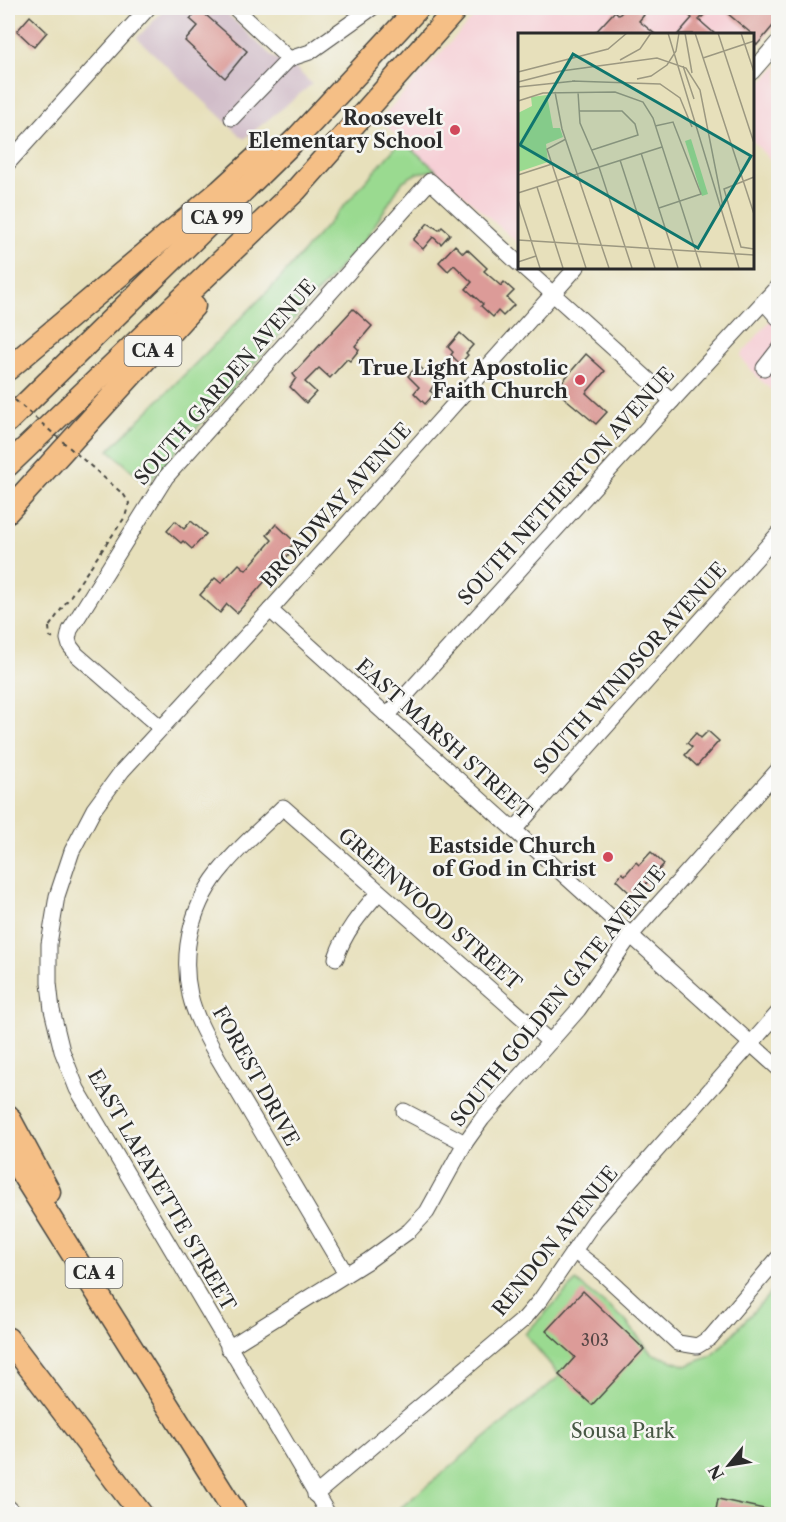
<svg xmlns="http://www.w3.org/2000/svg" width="786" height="1522" font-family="'Libre Caslon Text',serif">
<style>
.built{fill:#f6cfd6}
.industrial{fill:#d1bdc9}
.green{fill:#9ada90;stroke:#62825e;stroke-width:1.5}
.building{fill:#dc9b98}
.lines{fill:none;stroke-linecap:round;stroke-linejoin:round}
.minor-casing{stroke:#474641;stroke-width:17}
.highway-casing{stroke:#474641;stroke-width:25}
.path{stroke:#474641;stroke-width:2;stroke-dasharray:4.5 4.5;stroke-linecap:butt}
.minor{stroke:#fff;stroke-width:15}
.highway{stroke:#f5bf86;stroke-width:22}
.path-bridge{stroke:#474641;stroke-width:2;stroke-dasharray:4.5 4.5;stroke-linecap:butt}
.poi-dot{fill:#d1495b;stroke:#f6f6f2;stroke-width:2}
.labels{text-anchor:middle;stroke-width:5;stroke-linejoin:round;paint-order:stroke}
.number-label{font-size:16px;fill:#574746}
.shield{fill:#f6f6f2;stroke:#686867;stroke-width:1.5}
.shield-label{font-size:18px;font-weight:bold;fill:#2b2b2b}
.poi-label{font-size:20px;font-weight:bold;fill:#2b2b2b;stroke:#f6f6f2;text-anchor:end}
.street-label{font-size:20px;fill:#2b2b2b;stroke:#f6f6f2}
.park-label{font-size:20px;fill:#475744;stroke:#f6f6f2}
.inset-road{fill:none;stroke:#9c9881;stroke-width:1.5}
.view{fill:#0f766e;fill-opacity:0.15;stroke:#0f766e;stroke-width:3}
.inset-edge{fill:none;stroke:#2b2b2b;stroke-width:3}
</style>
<rect width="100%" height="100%" fill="#f6f6f2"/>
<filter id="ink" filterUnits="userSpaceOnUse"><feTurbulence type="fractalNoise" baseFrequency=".0167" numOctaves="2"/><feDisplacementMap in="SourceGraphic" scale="12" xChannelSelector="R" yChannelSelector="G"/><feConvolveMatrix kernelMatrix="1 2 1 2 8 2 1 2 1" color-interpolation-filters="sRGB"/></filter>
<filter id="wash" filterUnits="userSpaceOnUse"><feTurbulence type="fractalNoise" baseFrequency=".008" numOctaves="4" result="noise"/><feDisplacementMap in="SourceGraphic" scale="24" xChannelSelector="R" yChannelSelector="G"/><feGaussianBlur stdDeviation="1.35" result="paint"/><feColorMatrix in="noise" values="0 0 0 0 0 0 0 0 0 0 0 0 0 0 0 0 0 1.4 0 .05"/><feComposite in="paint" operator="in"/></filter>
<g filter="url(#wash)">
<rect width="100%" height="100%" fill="#e7e0bb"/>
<g class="built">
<polygon points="482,8 778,8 778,22 752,52 752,34 519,34 519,244 379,120"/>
<polygon points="778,65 778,169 752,140 752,92"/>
<polygon points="778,311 778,396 756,376 740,356"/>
</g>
<polygon class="industrial" points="166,8 221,8 273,57 283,63 293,66 312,84 244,139 137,38"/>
<g class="green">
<polygon points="402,140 436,170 417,173 403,181 367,237 147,484 109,450 276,283"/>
<polygon points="576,1281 624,1319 651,1353 686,1366 713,1355 778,1285 778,1514 393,1514 560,1376 525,1334"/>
</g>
<g id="blocks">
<g class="building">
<polygon points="626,8 635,8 644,15 639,21 655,34 594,34 615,11 619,15"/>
<polygon points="681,8 711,8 699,20 715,34 678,34 692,18"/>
<polygon points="721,8 778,8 778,20 757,45 752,40 752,34"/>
<polygon points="199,9 247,51 225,78 185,41 198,26 190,19"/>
<polygon points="30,16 47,32 34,47 17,31"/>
<polygon points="428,223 439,230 442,227 450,234 441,244 433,237 423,249 413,240"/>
<polygon points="455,245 463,253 467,249 487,268 484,271 501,286 504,282 514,291 507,298 514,305 503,316 498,311 493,317 481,306 483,304 466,289 472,282 454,265 448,271 439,262"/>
<polygon points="353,309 372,326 355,346 359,350 350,361 347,359 330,378 319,368 305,382 316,392 306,403 290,387 296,378 293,374"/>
<polygon points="460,333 473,345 466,353 468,355 460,364 451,355 453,352 448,347"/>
<polygon points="586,354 605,371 586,393 607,412 596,424 555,390"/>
<polygon points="418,365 436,382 430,391 434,394 425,404 414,393 419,387 408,376"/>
<polygon points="175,521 184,529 191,521 206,534 192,549 183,541 181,543 167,531"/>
<polygon points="276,524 295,542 288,550 291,552 237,613 227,604 220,613 200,595 215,578 221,583 239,564 246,570 272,540 267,535"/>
<polygon points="708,731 719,741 697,766 685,755 692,747 687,743 696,733 701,738"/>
<polygon points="651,852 664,864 634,897 616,880 622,873 625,875 636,862 639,865"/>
<polygon points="583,1291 644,1349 592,1405 559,1375 575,1357 546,1331"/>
<polygon points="718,1499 769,1510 768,1515 715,1515"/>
</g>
</g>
</g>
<g filter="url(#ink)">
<use href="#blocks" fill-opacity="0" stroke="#474641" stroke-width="1.5"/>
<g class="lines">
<g class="minor-casing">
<g id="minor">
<polyline points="235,8 289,59"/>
<polyline points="752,72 778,42"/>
<polyline points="232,118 289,59 310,52 372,8"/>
<polyline points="8,163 148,8"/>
<polyline points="523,267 672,401"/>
<polyline points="764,302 778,318"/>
<polyline points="764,368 778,350"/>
<polyline points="270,610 778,1068"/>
<polyline points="387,716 672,401 778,286"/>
<polyline points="161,728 77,655 70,646 68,639 70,630 166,477 430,181 519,264"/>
<polyline points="514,830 778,534"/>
<path d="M336,958C345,931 360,914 379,892"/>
<polyline points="404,1111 465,1143"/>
<polyline points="574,1251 602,1273 678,1343 697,1346 710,1338 778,1258"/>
<path d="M346,1274L218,1058C207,1038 195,1017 190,995C180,949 193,901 224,866C241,845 263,827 283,807L550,1042"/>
<polyline points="228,1348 369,1260 409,1231 427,1212 465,1143 482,1119 578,1010 631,935 778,770"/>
<polyline points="315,1495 524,1319 541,1299 595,1220 778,1013"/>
<polyline points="8,1507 15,1514"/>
<polyline points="328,1514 77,1089 62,1051 52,1010 49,983 49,944 57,896 72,851 94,809 122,771 270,610 577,267"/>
</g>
</g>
<g class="highway-casing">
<g id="highway">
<polyline points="8,369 220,191 258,156"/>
<polyline points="8,421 298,137 418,8"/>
<polyline points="8,465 296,190 457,8"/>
<polyline points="8,511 194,306"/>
<polyline points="8,1116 49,1192"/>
<polyline points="8,1151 236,1514"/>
<polyline points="8,1339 141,1514"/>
</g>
</g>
<polyline class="path" points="49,627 50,637 56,640"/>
<use href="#minor" class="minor"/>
<use href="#highway" class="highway"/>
<polyline class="path-bridge" points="8,394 124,495 129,503 125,517 49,627"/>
</g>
</g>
<g class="poi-dot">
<circle cx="455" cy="130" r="6"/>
<circle cx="580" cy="380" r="6"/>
<circle cx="608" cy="857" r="6"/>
</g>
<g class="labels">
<g class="number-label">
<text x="595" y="1346">303</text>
</g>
<g class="shield">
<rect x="182.5" y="203" width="69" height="30" rx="4.5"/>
<rect x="124.5" y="336" width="57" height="30" rx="4.5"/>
<rect x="65.5" y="1258" width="57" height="30" rx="4.5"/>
</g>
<g class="shield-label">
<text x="217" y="224">CA 99</text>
<text x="153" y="357">CA 4</text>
<text x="94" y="1279">CA 4</text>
</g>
<g class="poi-label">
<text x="443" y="125">Roosevelt<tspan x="443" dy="23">Elementary School</tspan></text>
<text x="568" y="375">True Light Apostolic<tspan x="568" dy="23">Faith Church</tspan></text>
<text x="596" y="853">Eastside Church<tspan x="596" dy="23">of God in Christ</tspan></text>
</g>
<g class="street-label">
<text transform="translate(225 382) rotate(-49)" y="7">SOUTH GARDEN AVENUE</text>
<text transform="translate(566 486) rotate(-48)" y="7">SOUTH NETHERTON AVENUE</text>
<text transform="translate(336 505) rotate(-48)" y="7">BROADWAY AVENUE</text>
<text transform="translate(630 668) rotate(-48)" y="7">SOUTH WINDSOR AVENUE</text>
<text transform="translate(444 739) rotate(42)" y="7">EAST MARSH STREET</text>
<text transform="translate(430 909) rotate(41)" y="7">GREENWOOD STREET</text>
<text transform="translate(558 996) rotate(-51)" y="7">SOUTH GOLDEN GATE AVENUE</text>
<text transform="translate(256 1076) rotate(61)" y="7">FOREST DRIVE</text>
<text transform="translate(162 1190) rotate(60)" y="7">EAST LAFAYETTE STREET</text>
<text transform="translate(555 1241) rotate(-51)" y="7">RENDON AVENUE</text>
</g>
<g class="park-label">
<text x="623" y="1438">Sousa Park</text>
</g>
</g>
<g transform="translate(518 33)">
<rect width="236" height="236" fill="#e7e0bb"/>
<path d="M29,62L35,95H42L45,104L28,111L30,129L0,139V80L14,73L13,64ZM173,106L190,161L184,163L167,108Z" fill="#9ada90"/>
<path class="inset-road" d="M150,0L221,235M167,0L174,40M177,0L236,181M200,0L236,110M223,0L236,39M185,25L236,8M102,27L122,16L133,0M165,33L176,66M43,38L139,25L168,35L182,57L205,174M0,39L90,16L109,0M119,46L133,43L149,32L158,18L161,0M54,48L142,51L162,65L174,94M0,49L47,37M0,54L57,48M37,59L44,96L91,235M60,59L62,90L81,134L114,235M0,68L25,60L97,59L125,69L135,85L183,235M61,78H104L117,91L120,102L74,117M137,93L155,89L183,161L141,175M48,106L29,116L68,235M123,120L160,235M102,127L137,235M0,142L34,131M236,144L206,156L223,214L236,216M19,154L45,235M0,160L144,114M0,167L22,235M0,207L236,222M0,229L18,223"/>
<path class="view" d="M55,21L233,123L180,215L2,112Z"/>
<rect width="236" height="236" class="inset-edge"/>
</g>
<rect width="786" height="1522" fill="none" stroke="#f6f6f2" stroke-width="30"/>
<g transform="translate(729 1465) rotate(240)" stroke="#f6f6f2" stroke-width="4.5" paint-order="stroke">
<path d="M0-4.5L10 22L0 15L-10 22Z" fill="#2b2b2b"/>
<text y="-9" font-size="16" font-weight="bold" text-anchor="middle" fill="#2b2b2b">N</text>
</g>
</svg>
